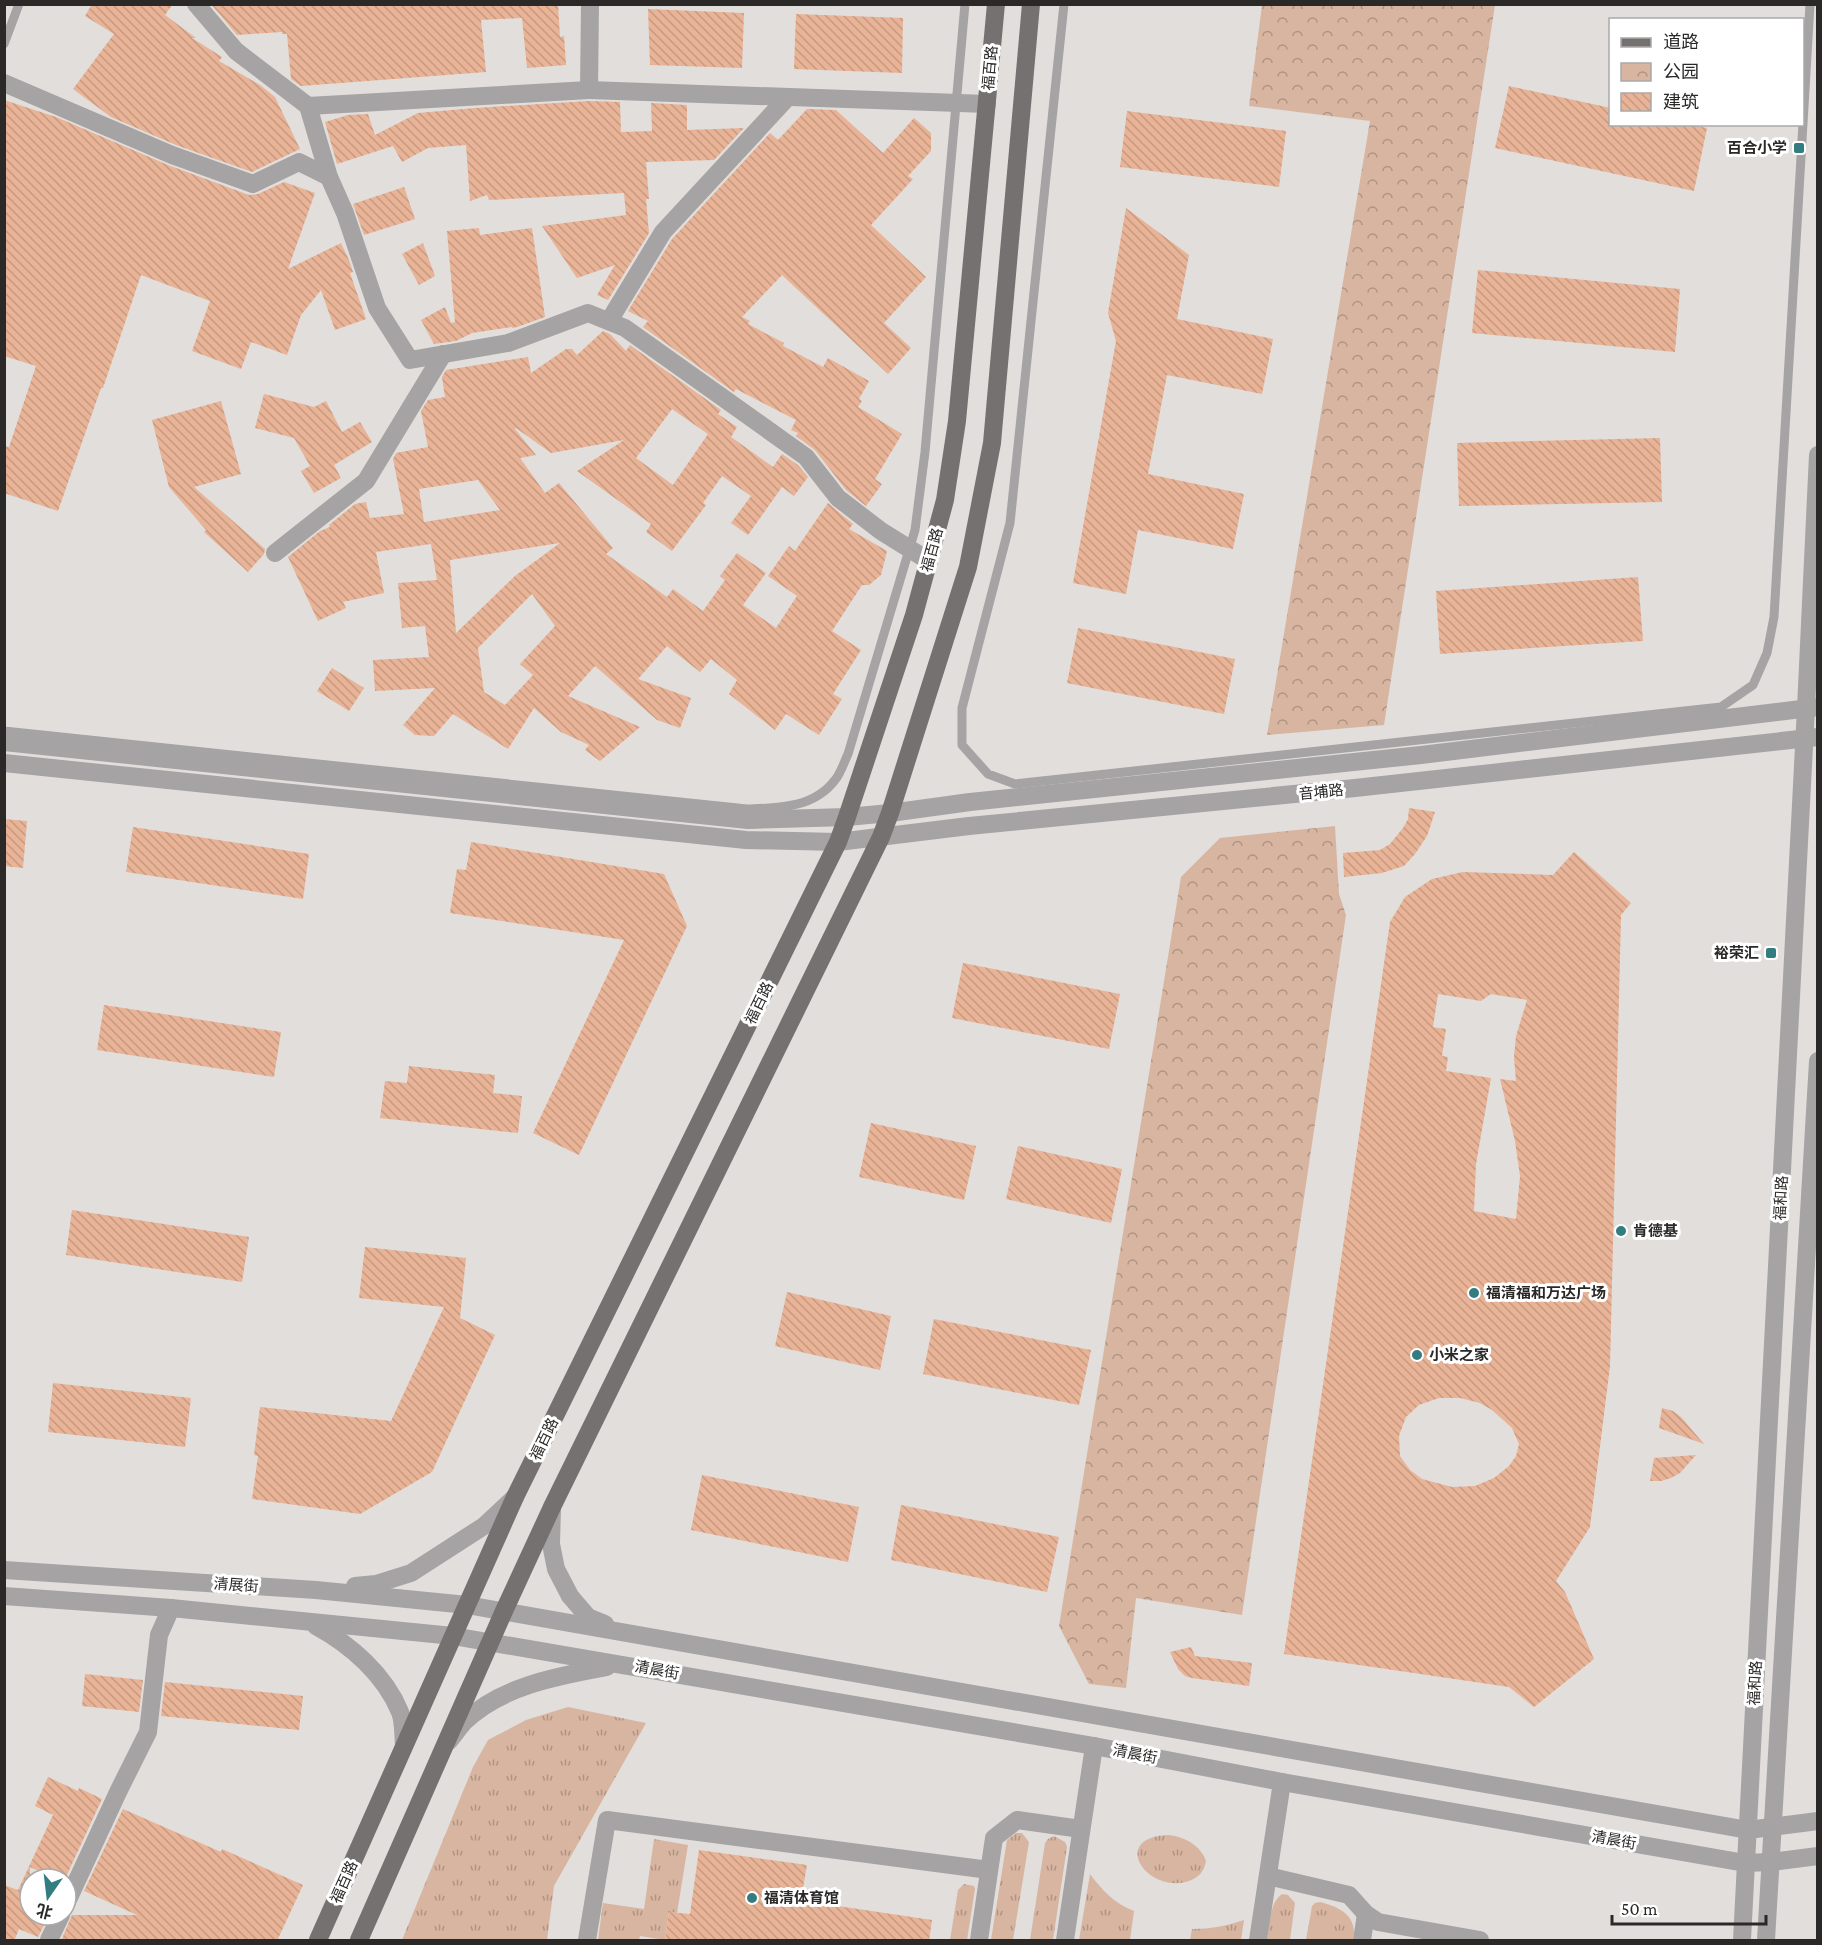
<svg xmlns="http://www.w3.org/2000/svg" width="1822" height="1945" font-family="'Crimson Pro','Noto Sans SC',serif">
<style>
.grass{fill:url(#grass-tufts)}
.park{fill:url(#park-crowns)}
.building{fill:url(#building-back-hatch);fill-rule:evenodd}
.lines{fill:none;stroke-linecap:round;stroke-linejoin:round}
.service{stroke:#a5a3a3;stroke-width:9}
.minor{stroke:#a5a3a3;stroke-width:18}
.tertiary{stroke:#a5a3a3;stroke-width:18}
.primary{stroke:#747170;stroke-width:18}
.poi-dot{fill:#337c80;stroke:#fff;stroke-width:2}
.labels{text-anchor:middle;stroke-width:6;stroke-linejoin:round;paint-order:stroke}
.street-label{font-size:15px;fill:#2a2928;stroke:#fff}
.poi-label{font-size:15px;font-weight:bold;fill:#2a2928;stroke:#fff;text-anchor:start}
</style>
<defs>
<pattern id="grass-tufts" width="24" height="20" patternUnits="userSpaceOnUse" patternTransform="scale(1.5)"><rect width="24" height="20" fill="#d8b5a1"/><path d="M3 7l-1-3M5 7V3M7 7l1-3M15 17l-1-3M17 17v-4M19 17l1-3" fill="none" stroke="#af9383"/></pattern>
<pattern id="park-crowns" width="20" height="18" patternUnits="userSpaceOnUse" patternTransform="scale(1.5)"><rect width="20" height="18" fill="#d8b5a1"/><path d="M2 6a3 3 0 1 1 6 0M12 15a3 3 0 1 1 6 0" fill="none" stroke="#af9383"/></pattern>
<pattern id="building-back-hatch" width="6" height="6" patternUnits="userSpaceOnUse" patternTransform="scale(1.5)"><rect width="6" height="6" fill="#e8b396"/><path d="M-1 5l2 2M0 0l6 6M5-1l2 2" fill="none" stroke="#c79a81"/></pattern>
</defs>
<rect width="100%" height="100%" fill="#e2dedc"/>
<g class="grass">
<polygon points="568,1707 646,1723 554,1886 547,1940 402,1940 473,1767 488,1740 526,1720"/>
<polygon points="1016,1833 1022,1833 1029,1842 1013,1940 991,1940 1007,1840"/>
<path d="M1169,1835C1185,1837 1200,1845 1206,1861C1204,1872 1199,1877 1189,1881C1147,1895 1108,1837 1169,1835Z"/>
<polygon points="1054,1836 1065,1842 1067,1847 1053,1940 1030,1940 1045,1843 1048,1839"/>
<polygon points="654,1839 688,1845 677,1913 669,1912 665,1940 640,1936 639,1940 598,1940 603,1903 644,1909"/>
<path d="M1090,1874C1102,1890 1115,1904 1134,1911L1130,1940H1079Z"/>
<polygon points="964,1884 974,1886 975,1889 967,1940 950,1940 958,1890"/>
<path d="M1282,1894L1288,1895L1295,1903L1290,1940H1267C1270,1926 1269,1903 1282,1894Z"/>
<path d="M1320,1902C1341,1907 1358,1917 1353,1940H1306L1312,1906L1315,1903Z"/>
<path d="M1244,1920L1241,1940H1190L1192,1929C1211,1929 1226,1926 1244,1920Z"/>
</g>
<g class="park">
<polygon points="1262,5 1495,5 1384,725 1267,735 1370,121 1249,106"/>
<polygon points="1335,826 1339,894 1346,915 1242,1615 1136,1598 1126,1688 1089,1684 1059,1626 1181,877 1220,838"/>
</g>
<g class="building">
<polygon points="92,4 173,4 165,15 196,38 192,38 222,57 219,61 260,85 275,97 300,149 252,172 176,145 111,117 73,89 114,34 85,16"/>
<polygon points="211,4 558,4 560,37 564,36 566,65 527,68 522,18 481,20 486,72 301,86 291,79 287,34 282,34 282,32 237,35"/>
<polygon points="648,9 744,13 742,68 650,65"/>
<polygon points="796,14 903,18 902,73 794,69"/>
<polygon points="1509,86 1611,108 1611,124 1689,124 1707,128 1694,191 1495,148"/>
<polygon points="4,100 56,117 168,165 249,195 258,194 284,182 315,193 288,269 341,243 349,260 353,272 350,273 366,319 335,330 321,290 301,315 287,355 251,342 241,369 192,351 210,301 141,275 103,388 101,388 58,511 4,493 4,446 9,447 36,366 4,356"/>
<polygon points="589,101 620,102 621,132 652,131 651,103 687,105 687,130 744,128 714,160 646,162 649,199 646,199 649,233 608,300 597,295 615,265 577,278 542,226 626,215 624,193 489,200 487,195 470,201 466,145 428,148 402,162 393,146 337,164 325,122 348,115 368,114 375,135 418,113 475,108"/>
<polygon points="807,109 836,110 883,153 914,118 931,133 931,151 908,176 913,179 871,225 926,277 884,323 911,348 888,374 782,275 742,317 750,321 748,324 784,343 783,346 823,367 828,358 869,381 859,399 862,401 858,407 902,434 875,479 882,484 866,506 846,490 815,450 796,436 798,433 791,430 796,420 736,389 734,392 643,327 648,321 628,311 672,239 770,133 778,140"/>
<polygon points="1127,111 1286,131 1279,187 1120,167"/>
<polygon points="404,187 415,219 364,235 353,204"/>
<polygon points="1126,208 1189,255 1177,319 1273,339 1262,394 1167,375 1148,474 1244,494 1233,549 1138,530 1126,594 1073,583 1116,341 1108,313"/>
<polygon points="479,228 480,235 532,228 545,317 517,327 512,328 512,327 472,333 456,341 434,344 421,320 445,307 451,323 455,322 447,231"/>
<polygon points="423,243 435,276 419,285 402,254"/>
<polygon points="1478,270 1680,289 1675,352 1472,333"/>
<path d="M603,331L610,334L626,351L630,345L721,410L718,414L737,427L731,437L773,467L782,454L798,465L808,477L794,496L782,487L748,535L731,523L751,496L722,476L703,503L706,505L672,551L646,532L651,524L577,471L624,440L551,453L516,428L515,429L536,455L520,458L545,493L559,483L613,548L606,554L667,597L673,589L703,611L725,580L720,576L737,553L766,573L743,605L776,628L797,596L768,576L789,546L795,551L828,503L853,524L849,529L887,551L881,575L869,585H862L832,631L861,650L833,694L842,699L819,735L786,714L775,730L729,694L737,680L711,659L700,672L667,646L638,679L691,698L680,728L657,720L595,666L568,696L640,727L600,761L585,750L589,745L561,732L534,708L508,749L453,714L434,736L415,735L403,725L435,688L375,691L373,660L429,657L425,626L402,628L398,583L437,580L431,544L376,552L384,593L343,602L346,608L318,621L288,557L320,531L330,527L329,525L355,504L366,502L370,518L404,514L393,459L396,453L428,447L421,411L428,400L445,397L442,377L446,370L528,357L531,373L566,349H572L577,355ZM672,409L708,434L673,485L636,458ZM478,480L500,510L424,522L419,489ZM560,543L515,576L456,633L450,560ZM532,594L555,626L520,664L533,675L505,705L484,692L478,648Z"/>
<polygon points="264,394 314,407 326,401 342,432 360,422 372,442 334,465 341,478 314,493 301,471 310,466 294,438 255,428"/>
<polygon points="221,401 241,474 194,487 265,549 264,554 248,572 204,532 206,530 169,487 152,420"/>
<polygon points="1660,438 1662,502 1459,506 1457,443"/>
<polygon points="1638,577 1643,641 1440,654 1436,591"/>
<polygon points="1078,628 1235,659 1224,714 1067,683"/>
<polygon points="332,668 364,688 349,711 317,691"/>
<polygon points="1409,808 1435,812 1427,836 1415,854 1404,866 1382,873 1344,877 1343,853 1380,850 1390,844 1403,828 1408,819"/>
<polygon points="4,819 27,821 23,868 4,866"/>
<polygon points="133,827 309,854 303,899 126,872"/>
<polygon points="471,842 664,874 687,926 579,1155 533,1133 624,940 450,913 457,869 466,870"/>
<path d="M1574,852L1631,903L1621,915L1610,1366L1590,1527L1556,1581L1565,1592L1594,1659L1534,1707L1509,1687L1284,1654L1390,922L1405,897L1432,879L1463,872L1553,875ZM1438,994L1481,1001L1491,994L1527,1000L1516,1036L1514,1057L1516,1081L1500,1079L1515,1141L1520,1176L1516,1219L1474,1211L1476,1164L1491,1078L1446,1071L1448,1057L1442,1056L1446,1029L1433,1027ZM1439,1398H1460L1480,1403L1492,1410L1512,1428L1519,1444L1516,1456L1509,1466L1494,1478L1475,1486L1452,1487L1422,1479L1410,1470L1400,1456L1399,1436L1406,1417L1419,1405Z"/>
<polygon points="963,963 1120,994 1109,1049 952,1018"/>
<polygon points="104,1005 281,1032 274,1077 97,1050"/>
<polygon points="409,1066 495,1075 493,1093 522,1096 518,1133 380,1118 385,1081 407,1083"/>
<polygon points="871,1123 976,1146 964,1200 859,1177"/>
<polygon points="1018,1146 1122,1169 1111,1223 1006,1199"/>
<polygon points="72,1210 249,1237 242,1282 66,1255"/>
<polygon points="365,1247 466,1258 460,1318 495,1335 432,1472 360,1514 252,1499 258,1456 254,1455 260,1407 391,1421 444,1307 359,1298"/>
<polygon points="787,1292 891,1316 880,1370 775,1346"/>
<polygon points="934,1319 1091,1350 1079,1405 923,1374"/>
<polygon points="53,1383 191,1398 185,1447 48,1432"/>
<polygon points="1662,1408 1673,1411 1681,1417 1704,1444 1659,1428"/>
<polygon points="1696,1455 1680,1473 1671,1478 1661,1481 1650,1481 1654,1458"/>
<polygon points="702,1475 859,1507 848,1562 691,1530"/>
<polygon points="901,1505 1059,1537 1047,1592 891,1560"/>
<polygon points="1191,1647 1195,1656 1252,1663 1249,1686 1192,1678 1185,1676 1178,1669 1170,1652"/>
<polygon points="85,1674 143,1680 139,1712 82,1706"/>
<polygon points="165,1682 303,1696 299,1730 161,1716"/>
<polygon points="48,1777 78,1791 79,1788 102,1799 65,1879 56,1879 30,1867 30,1915 49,1915 38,1937 19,1929 14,1941 4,1941 4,1885 18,1890 53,1815 35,1806"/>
<polygon points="123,1809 221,1852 222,1849 303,1885 277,1941 61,1941 72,1915 137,1915 84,1891"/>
<polygon points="699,1850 807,1865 803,1888 813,1890 811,1902 932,1920 929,1941 665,1941 669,1912 690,1914"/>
</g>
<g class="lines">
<g class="service">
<polyline points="1064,4 1010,523 962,708 962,745 988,774 1015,784 1721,707 1753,685 1767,653 1774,617 1810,4"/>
<polyline points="4,44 19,4"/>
<path d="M4,731L747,809C779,808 814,808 835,780C841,773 844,762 848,754L915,530L925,452L965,4"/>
</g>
<g class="minor">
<polyline points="196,4 236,51 308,106 329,177 345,213 377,308 410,360 508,343 588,313 625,328 806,457 838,498 881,531 929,561"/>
<polyline points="4,83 172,155 253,184 299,162 329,177"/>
<polyline points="589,90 987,104"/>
<polyline points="308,106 589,90 590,4"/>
<polyline points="609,321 663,232 788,97"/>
<polyline points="275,553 366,481 443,354"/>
<polyline points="1268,1876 1349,1895 1366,1914 1378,1922 1480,1940"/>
<polyline points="66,1904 119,1790 148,1732 159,1635 171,1608"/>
<polyline points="49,1940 61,1915"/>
<polyline points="587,1940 607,1820 989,1870"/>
<polyline points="979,1940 994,1838 1017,1820 1081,1829"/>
<polyline points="1065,1940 1094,1746"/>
<polyline points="1258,1940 1282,1782"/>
<polyline points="1362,1940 1366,1914"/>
</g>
<g class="tertiary">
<polyline points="4,742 748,820 847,817 890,813 970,802 1421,755 1818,707"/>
<polyline points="4,763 746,840 838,842 969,826 1355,788 1818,737"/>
<polyline points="552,1507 551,1544 556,1569 570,1596 588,1617 605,1624"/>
<polyline points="4,1570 316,1590 467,1605 1748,1830 1818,1821"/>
<polyline points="355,1586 376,1584 411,1573 484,1526 515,1497"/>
<polyline points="4,1596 171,1608 453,1636 1094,1746 1282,1782 1745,1863 1771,1862 1818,1856"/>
<path d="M316,1626C351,1645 385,1675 400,1712C404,1722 403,1735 404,1745"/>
<path d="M449,1741C454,1735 459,1728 464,1722C501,1686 558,1676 607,1667"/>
<polyline points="1742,1940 1806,708 1818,455"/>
<polyline points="1766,1940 1818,1061"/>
</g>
<g class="primary">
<polyline points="318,1940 515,1497 838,842 847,817 914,615 945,500 957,421 996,4"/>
<polyline points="359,1940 504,1611 552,1507 881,837 890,813 968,567 992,443 1031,4"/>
</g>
</g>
<g class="poi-dot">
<rect x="1793" y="142" width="12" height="12" rx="3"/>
<rect x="1765" y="947" width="12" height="12" rx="3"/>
<circle cx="1621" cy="1231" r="6"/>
<circle cx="1474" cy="1293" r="6"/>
<circle cx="1417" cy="1355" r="6"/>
<circle cx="752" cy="1898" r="6"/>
</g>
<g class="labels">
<g class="street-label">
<text transform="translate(990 68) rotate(-85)" y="5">福百路</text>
<text transform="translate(932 550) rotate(-75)" y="5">福百路</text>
<text transform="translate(1321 792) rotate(-6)" y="5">音埔路</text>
<text transform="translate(759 1003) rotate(-64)" y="5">福百路</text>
<text transform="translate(1781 1198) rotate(-87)" y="5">福和路</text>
<text transform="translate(544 1439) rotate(-64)" y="5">福百路</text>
<text transform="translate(236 1585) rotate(4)" y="5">清展街</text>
<text transform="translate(657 1670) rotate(10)" y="5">清晨街</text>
<text transform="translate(1755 1683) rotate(-87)" y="5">福和路</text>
<text transform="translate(1135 1754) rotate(11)" y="5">清晨街</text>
<text transform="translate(1614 1840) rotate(10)" y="5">清晨街</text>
<text transform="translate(344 1882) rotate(-66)" y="5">福百路</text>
</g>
<g class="poi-label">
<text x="1787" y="153" text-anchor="end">百合小学</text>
<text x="1759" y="958" text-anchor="end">裕荣汇</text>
<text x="1633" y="1236">肯德基</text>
<text x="1486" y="1298">福清福和万达广场</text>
<text x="1429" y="1360">小米之家</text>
<text x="764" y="1903">福清体育馆</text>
</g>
</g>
<rect width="1822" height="1945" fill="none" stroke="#2a2928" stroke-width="12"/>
<rect x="1609" y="18" width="195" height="108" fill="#ffffff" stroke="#aaa9a9" stroke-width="1.5"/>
<rect x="1621" y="38" width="30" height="9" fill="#747170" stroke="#aaa9a9" stroke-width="1.5"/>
<text x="1663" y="48" font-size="18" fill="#2a2928">道路</text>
<rect x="1621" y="63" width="30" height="18" fill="url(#park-crowns)" stroke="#aaa9a9" stroke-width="1.5"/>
<text x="1663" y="78" font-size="18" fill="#2a2928">公园</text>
<rect x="1621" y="93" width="30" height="18" fill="url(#building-back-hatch)" stroke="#aaa9a9" stroke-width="1.5"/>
<text x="1663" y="108" font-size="18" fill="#2a2928">建筑</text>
<g transform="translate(48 1897) rotate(194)"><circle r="28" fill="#ffffff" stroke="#aaa9a9" stroke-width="1.5"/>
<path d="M0-4.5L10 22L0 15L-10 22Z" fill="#337c80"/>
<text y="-9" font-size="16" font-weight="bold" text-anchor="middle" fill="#2a2928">北</text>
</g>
<path d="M1612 1915v9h154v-9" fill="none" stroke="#2a2928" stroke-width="3"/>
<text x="1621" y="1915" font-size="18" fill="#2a2928" stroke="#ffffff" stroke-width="4.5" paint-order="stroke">50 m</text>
</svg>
